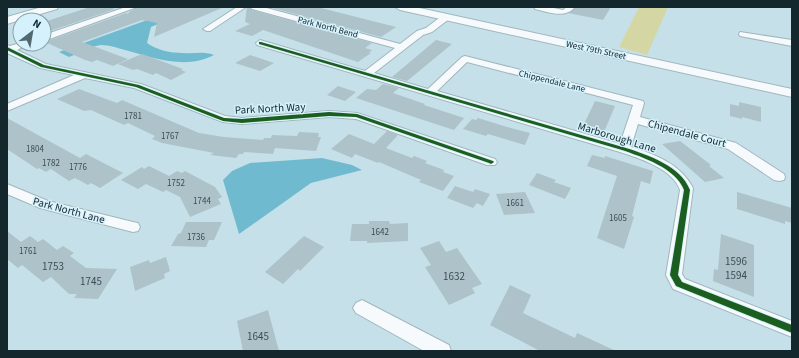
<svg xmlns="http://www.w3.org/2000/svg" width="799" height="358" font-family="'Source Sans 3',sans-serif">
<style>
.green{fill:#d4d7a3}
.water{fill:#70bad0}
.building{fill:#adc2c9}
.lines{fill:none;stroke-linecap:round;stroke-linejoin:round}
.street-casing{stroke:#a1b6bc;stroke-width:2}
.secondary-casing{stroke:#a1b6bc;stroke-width:2}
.street{fill:#f6fafc;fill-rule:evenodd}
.secondary{fill:#f6fafc;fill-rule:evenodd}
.cycleway-casing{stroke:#d5f2fc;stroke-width:2}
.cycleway{fill:#1b5e20;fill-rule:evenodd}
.labels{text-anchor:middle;stroke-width:3;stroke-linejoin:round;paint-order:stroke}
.far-street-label{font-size:9px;fill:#14272d;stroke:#d5f2fc}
.number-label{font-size:9px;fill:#3a4e54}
.street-label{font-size:11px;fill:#14272d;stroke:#d5f2fc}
.near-number-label{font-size:11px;fill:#3a4e54}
</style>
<rect width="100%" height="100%" fill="#c6e0e9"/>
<polygon class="green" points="639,7 668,7 647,55 619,47"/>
<g class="water">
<path d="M183,7H198L151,27L147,43C157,50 170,53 183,53C194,54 203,51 214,55C186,70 154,58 125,50C118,48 109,45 101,45C91,46 79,53 69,57L59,52Z"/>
<polygon points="322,158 352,165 362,170 311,183 239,234 223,180 232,171 250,163"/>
</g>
<g class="building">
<polygon points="90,7 109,7 115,9 44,33 44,22"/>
<polygon points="138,7 224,7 154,37 157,23 142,20 82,42 128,59 113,66 97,60 92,62 85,60 45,42 126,13 128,14 129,12"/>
<polygon points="247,7 250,7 252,10 372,43 365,48 372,50 369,53 371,53 358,62 263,30 252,36 235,31 250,24 245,22"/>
<polygon points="269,7 317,7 396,27 381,37"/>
<polygon points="576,7 611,7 603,20 568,13"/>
<polygon points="436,40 452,44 407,81 392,77"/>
<polygon points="142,54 183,69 181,70 186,72 171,80 156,73 153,75 137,69 133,70 118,64"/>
<polygon points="250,55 274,63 260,71 235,63"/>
<polygon points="383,84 399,88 393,93 425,104 424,105 464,118 454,130 356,98 367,89 376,90"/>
<polygon points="338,86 356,92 345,101 327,95"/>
<polygon points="79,89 117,103 122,100 199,133 224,137 263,140 264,138 271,138 272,135 297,136 299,132 319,133 318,137 321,137 316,151 275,148 273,154 244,152 243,154 239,154 236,158 210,155 214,153 162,143 152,139 155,136 128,123 124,125 91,110 84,111 57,99"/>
<polygon points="595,101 615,106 604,132 583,126"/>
<polygon points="739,102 761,107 761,122 742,117 742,119 730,116 730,104 739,106"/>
<polygon points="7,118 80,158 86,154 123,173 100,188 91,183 88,185 75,178 69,181 51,169 46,172 39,168 37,169 7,149"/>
<polygon points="478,118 507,127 530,133 525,145 488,134 486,136 463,129 472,119 476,120"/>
<polygon points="387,131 398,135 386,148 412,158 414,156 427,161 425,163 444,170 443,172 454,176 443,191 419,182 421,180 379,162 378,163 355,154 352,158 331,149 349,134 374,144"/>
<polygon points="680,141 711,165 709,166 724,178 705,182 662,144"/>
<polygon points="592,155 605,158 605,156 653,171 650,184 641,181 632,216 634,217 624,249 597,238 617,176 587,166"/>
<polygon points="149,166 169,176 177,171 182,173 185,171 215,187 222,197 218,199 221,204 190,217 180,197 166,190 163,192 146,184 138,189 121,180 142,167 144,169"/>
<polygon points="537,173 556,180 554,182 571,188 565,199 529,185"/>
<polygon points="455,186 473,192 475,189 490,194 483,206 477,203 473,208 447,198"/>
<polygon points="525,192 535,213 504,215 496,194"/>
<polygon points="737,192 792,208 792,223 785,221 785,224 737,209"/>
<polygon points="369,221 389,221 390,224 408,223 408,241 367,243 367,241 350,241 352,224 369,224"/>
<polygon points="186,222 222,222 214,240 209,240 206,247 171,246 178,234 181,233"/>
<polygon points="7,231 21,242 30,236 38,242 43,239 57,250 63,246 74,253 70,256 86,268 117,269 98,299 74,298 77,294 69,294 51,277 43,282 22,265 18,268 7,259"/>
<polygon points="721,234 754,245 754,297 713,281 714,269 718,270"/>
<polygon points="304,236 324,247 300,271 298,269 283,284 265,272"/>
<polygon points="439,241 446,252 457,248 482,284 472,288 475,293 449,305 425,267 431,265 420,248"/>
<polygon points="166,257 170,271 164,274 165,278 135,291 130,267 149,260 150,263"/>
<polygon points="510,285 531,295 523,313 575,338 577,333 616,351 540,351 490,325"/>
<polygon points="268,310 279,351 243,351 237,321"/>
</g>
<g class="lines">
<g class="street-casing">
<g id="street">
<polygon points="126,7 137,7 44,41 44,35"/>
<polygon points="237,7 246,7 210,31 207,31 203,29"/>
<path d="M251,7H263L400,44L417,31L426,28L443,15H449V19L432,32L423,35L374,73L428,89L462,57L465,56L643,101L644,103L640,117L736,143L784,174L785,177L784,180L779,181L774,180L728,149L638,124L631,147C654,154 681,164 693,188L682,274L685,279L792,321V337L673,289L666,275L680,190C673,169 639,158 620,152L257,45L256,43L260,40L365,71L395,48L252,9ZM467,62L633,105L620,144L437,91Z"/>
<path d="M534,7H549L563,10L567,7H575C565,19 548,12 535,9Z"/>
<polygon points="740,32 792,40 792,46 740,36 739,34"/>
<polygon points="20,43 29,44 17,50 46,64 141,84 225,116 242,118 329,111 357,113 495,159 497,162 495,165 487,165 356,119 329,117 242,124 223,122 134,88 85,78 7,111 7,104 74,75 40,68 7,53 7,45 10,46"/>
<polygon points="7,184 48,201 133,222 138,223 140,227 138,231 133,232 40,208 7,194"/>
<polygon points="362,300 449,345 451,351 424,351 356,313 353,308 356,303"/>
</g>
</g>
<g class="secondary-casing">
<g id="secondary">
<polygon points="42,7 58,7 57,9 7,24 7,17"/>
<polygon points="395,7 415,7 792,89 792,97 400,10"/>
</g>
</g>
<use href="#street" class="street"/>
<use href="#secondary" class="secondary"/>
<g class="cycleway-casing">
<g id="cycleway">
<path d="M259,42H261L626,148C648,155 681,166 690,190L678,275L682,282L792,325V333L676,286L670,275L684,190C676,168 642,157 622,150L259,44Z"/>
<polygon points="7,47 44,65 139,85 224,118 242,119 329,112 357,114 493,161 494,162 491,164 489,163 356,117 329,116 242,123 223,121 136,87 41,67 7,50"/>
</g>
</g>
<use href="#cycleway" class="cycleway"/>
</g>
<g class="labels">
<g class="far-street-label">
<text transform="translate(328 27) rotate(15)" y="3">Park North Bend</text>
<text transform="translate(596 50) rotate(12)" y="3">West 79th Street</text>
<text transform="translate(552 81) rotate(14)" y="3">Chippendale Lane</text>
</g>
<g class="number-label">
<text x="133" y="119">1781</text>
<text x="170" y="139">1767</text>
<text x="35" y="152">1804</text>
<text x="51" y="166">1782</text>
<text x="78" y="170">1776</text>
<text x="176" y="186">1752</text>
<text x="202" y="204">1744</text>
<text x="515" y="206">1661</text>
<text x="618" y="221">1605</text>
<text x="380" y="235">1642</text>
<text x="196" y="240">1736</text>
<text x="28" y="254">1761</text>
</g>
<g class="street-label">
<text transform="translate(270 108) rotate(-3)" y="4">Park North Way</text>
<text transform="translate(687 133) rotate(15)" y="4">Chipendale Court</text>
<text transform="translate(617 137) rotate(17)" y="4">Marborough Lane</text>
<text transform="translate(69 210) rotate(15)" y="4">Park North Lane</text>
</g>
<g class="near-number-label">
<text x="736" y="265">1596</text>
<text x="53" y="270">1753</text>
<text x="736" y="279">1594</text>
<text x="454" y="280">1632</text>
<text x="91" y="285">1745</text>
<text x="258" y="340">1645</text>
</g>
</g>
<rect width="799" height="358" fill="none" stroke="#14272d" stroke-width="16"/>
<g transform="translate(32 32) rotate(31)"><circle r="19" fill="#d5f2fc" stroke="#88a1a9"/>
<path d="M0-3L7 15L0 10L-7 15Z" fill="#52686f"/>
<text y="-6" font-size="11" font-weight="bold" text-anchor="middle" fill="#14272d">N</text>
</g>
</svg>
